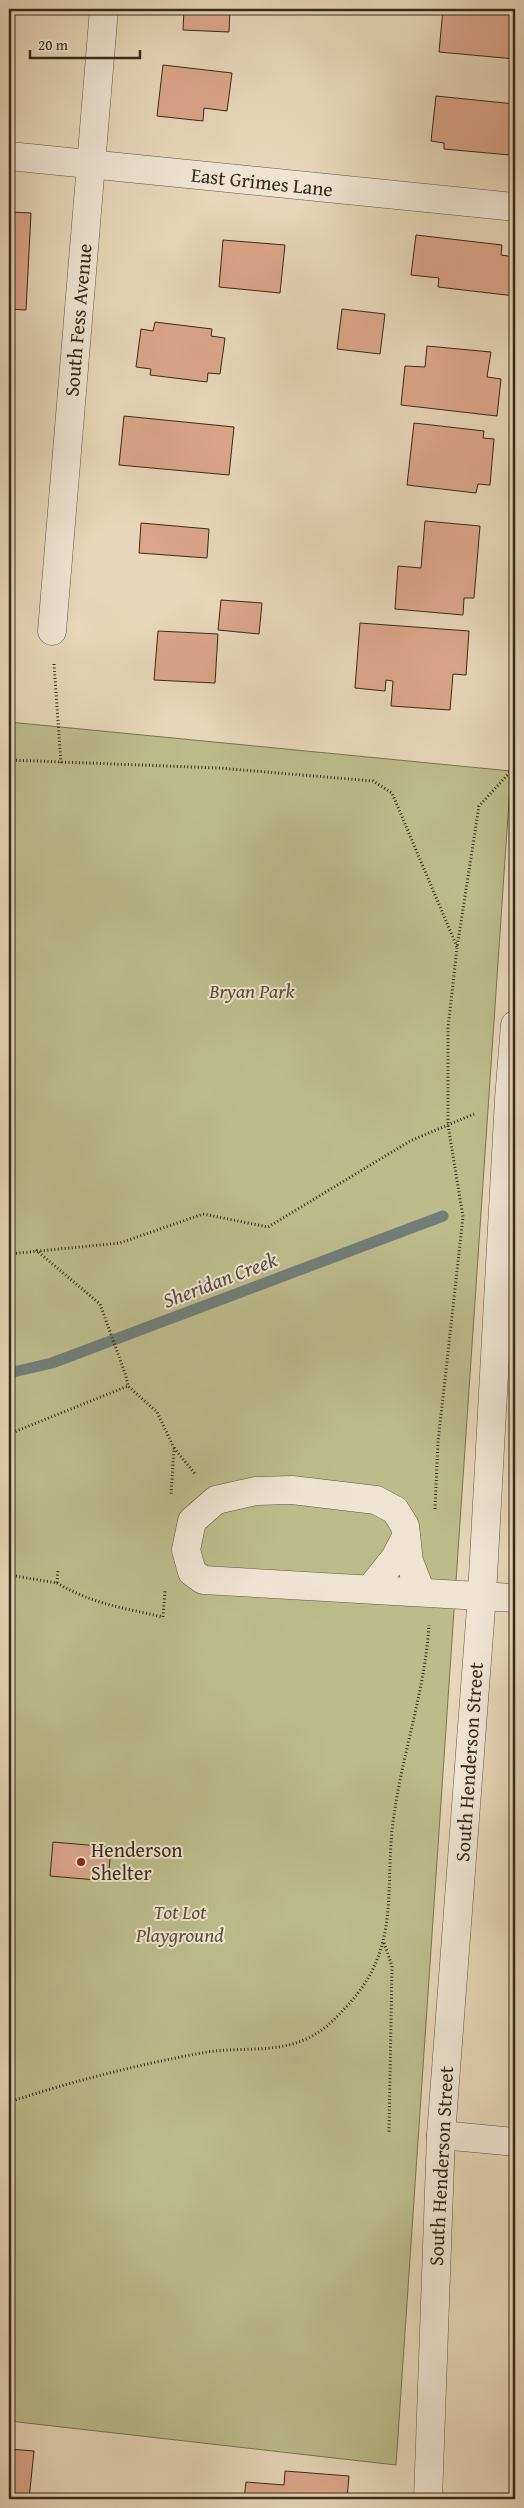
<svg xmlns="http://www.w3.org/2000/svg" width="524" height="2508" font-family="'Gentium Book Plus',serif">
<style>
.green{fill:#bcbc8b;stroke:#7a7352}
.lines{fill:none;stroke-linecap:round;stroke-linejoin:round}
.stream{stroke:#737e7a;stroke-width:11}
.building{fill:#dca58a;stroke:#382a1a}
.minor-casing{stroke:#645542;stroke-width:29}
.path{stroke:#382a1a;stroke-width:3;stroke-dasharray:1 2.5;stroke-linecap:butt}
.minor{stroke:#efe4d2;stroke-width:28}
.poi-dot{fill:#8f2418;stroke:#efe4d2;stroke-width:2}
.labels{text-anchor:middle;stroke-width:4;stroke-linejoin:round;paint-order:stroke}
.street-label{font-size:20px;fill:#382a1a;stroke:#efe4d2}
.park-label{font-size:20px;font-style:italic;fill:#594e36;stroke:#efe4d2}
.poi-label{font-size:20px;fill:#382a1a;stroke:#efe4d2;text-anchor:start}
.water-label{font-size:21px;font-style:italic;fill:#514d42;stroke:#efe4d2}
</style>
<rect width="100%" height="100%" fill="#e7d6b9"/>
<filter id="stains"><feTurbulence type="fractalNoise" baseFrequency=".004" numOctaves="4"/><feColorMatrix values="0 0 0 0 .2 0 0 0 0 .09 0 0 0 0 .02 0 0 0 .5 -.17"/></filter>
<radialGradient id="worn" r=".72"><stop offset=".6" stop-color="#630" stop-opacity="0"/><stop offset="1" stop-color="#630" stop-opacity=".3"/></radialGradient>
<polygon class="green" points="9,722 511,771 396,2465 9,2421"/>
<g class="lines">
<polyline class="stream" points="9,1373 52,1363 443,1216"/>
</g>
<g class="building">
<polygon points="184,9 230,9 229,32 183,30"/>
<polygon points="443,9 515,9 515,59 439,52"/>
<polygon points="163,65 232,73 227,111 204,108 203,121 157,116"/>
<polygon points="436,96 515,104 515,148 511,147 510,155 444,149 444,143 431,141"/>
<polygon points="9,212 31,213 26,310 9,309"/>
<polygon points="416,235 502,245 501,255 515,257 515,296 438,287 439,278 411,275"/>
<polygon points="223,240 285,245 280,293 219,287"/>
<polygon points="342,309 385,314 380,354 337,349"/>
<polygon points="155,322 212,329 211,336 225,338 220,374 208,373 207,382 150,375 151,369 136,367 141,329 153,331"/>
<polygon points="427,346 491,352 487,377 501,379 497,416 401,405 405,366 425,367"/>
<polygon points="9,406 12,407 9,443"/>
<polygon points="124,416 234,427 229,475 119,465"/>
<polygon points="414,423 484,431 483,438 494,439 490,485 478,484 476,493 407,485"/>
<polygon points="425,521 480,526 474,598 464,598 463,615 395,609 398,566 421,568"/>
<polygon points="141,523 209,529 207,558 139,553"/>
<polygon points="221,600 262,603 259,634 218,630"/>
<polygon points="360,623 469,631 466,675 453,674 450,710 391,706 393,681 386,680 385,691 355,688"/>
<polygon points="158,631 218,634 215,683 154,680"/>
<polygon points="53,1842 111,1847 108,1881 50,1876"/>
<polygon points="9,2449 34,2451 29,2499 9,2499"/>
<polygon points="285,2471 349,2476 347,2499 244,2499 246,2482 284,2485"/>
</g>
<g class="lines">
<g class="minor-casing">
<g id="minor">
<polyline points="9,156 515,207"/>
<polyline points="52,631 104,9"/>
<polyline points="370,1589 395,1558 406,1537"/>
<polyline points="421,1592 409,1561 405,1526 395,1510 376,1500 292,1490 256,1491 216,1500 192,1521 186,1550 192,1572 203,1580 515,1598"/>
<polyline points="441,2135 515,2142"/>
<polyline points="428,2499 441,2135 482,1595 509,1099 515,1025"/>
</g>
</g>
<g class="path">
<polyline points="54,664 61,763"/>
<polyline points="9,760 219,768 373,781 392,793 457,947"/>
<polyline points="36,1250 100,1304 126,1376 128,1386 157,1412 174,1448 171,1495"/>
<polyline points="9,1254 120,1243 203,1214 268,1227 410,1141 474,1114"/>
<polyline points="9,1434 128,1386"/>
<polyline points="174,1448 196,1475"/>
<polyline points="435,1509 438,1442 463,1217 448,1125 448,1028 457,948 479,806 511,771 513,737"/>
<polyline points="9,1575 57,1583 58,1569"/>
<path d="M57,1583C93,1604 123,1608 163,1617L165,1591"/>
<polyline points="384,1943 392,1966 389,2132"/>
<path d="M9,2102C73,2081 140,2064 207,2052C240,2047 273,2053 304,2040C323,2032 335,2019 348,2005C403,1945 383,1887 394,1815C403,1751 425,1690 429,1625"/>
</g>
<use href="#minor" class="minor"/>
</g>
<circle class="poi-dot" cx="81" cy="1862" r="5"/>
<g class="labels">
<g class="street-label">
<text transform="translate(262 182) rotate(6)" y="7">East Grimes Lane</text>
<text transform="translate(78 320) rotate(-85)" y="7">South Fess Avenue</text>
<text transform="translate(469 1762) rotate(-86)" y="7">South Henderson Street</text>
<text transform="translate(441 2166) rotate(-87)" y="7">South Henderson Street</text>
</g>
<g class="park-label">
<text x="252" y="998">Bryan Park</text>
<text x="180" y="1919">Tot Lot<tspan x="180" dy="23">Playground</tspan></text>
</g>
<g class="poi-label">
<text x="91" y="1857">Henderson<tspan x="91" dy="23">Shelter</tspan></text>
</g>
<g class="water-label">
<text transform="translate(220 1280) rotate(-21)" y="7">Sheridan Creek</text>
</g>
</g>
<rect width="524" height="2508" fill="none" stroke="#e7d6b9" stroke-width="30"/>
<rect x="10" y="10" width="504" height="2488" fill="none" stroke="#382a1a" stroke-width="2.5"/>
<rect x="15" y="15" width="494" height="2478" fill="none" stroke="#382a1a"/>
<path d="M30 50v8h110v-8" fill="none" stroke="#382a1a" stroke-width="2.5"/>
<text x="38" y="50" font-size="15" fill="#382a1a" stroke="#efe4d2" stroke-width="4" paint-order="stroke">20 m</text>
<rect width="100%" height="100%" filter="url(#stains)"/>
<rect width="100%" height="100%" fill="url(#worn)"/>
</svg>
